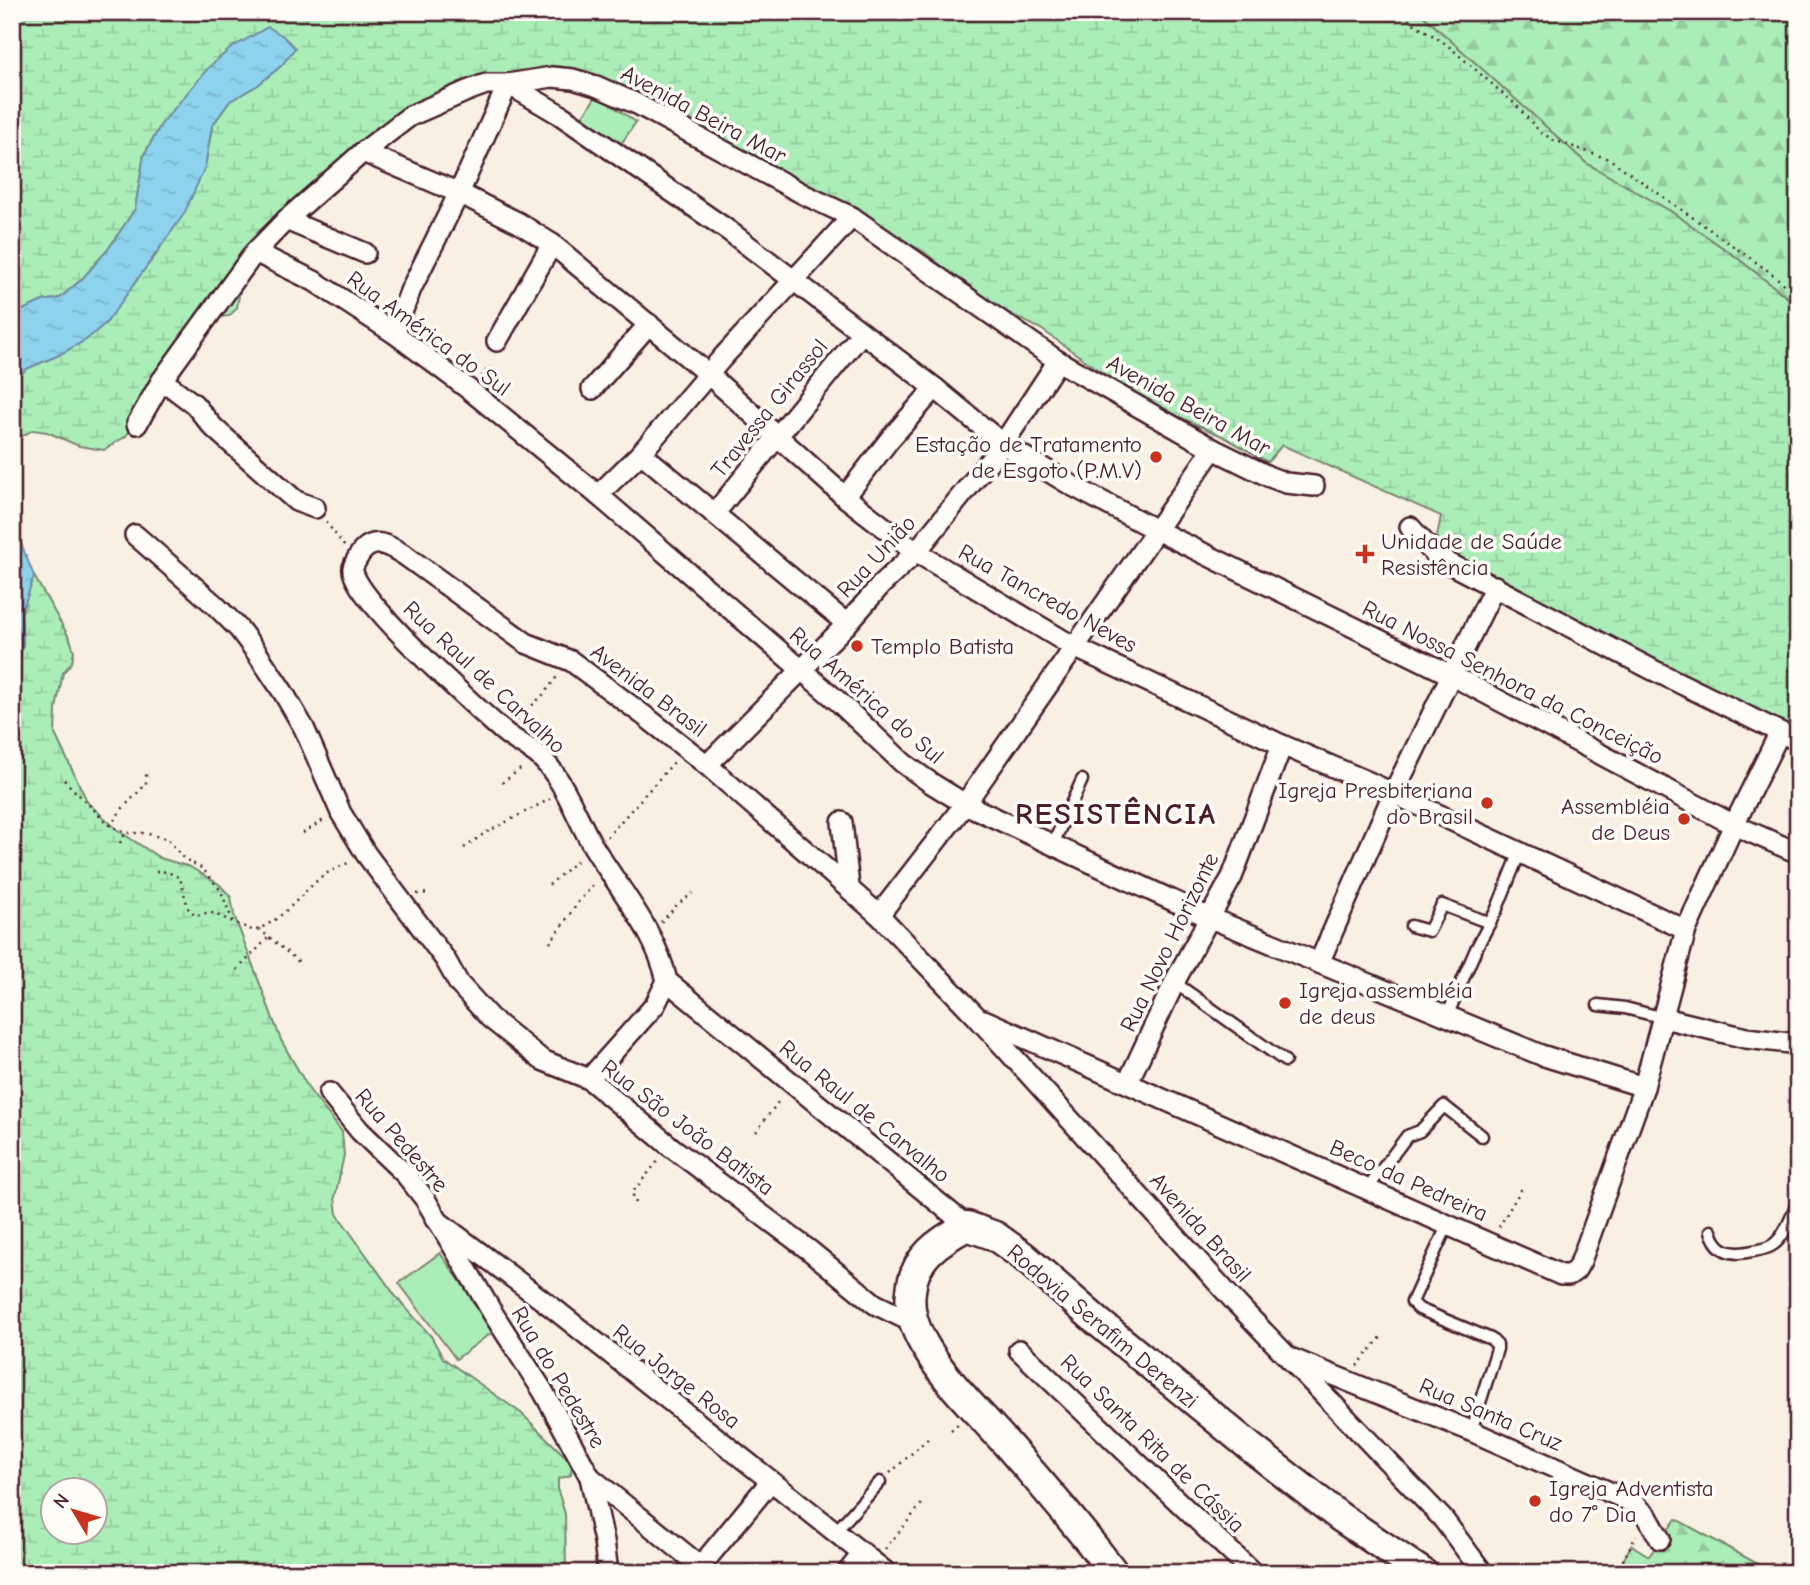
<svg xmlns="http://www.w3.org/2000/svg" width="1810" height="1585" font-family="'Comic Neue',sans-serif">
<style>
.grass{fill:#aaedb7;stroke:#7a8671;stroke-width:2}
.forest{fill:url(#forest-firs);stroke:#7a8671;stroke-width:2}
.wetland{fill:url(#wetland-marsh);stroke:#7a8671;stroke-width:2;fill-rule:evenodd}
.water{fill:url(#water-ripples);stroke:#728ba0;stroke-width:2}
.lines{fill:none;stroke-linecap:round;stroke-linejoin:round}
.lane-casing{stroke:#4a1f2b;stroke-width:15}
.street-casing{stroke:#4a1f2b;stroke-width:24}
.secondary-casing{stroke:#4a1f2b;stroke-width:33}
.path{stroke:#4a1f2b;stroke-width:2.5;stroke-dasharray:2 5;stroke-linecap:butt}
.lane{stroke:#fdfcf7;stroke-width:10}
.street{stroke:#fdfcf7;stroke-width:19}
.secondary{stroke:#fdfcf7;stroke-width:28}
.poi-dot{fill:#c8321e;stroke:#fdfcf7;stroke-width:2.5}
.labels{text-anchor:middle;stroke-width:7;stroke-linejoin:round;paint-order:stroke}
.street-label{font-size:23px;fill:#4a1f2b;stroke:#fdfcf7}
.poi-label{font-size:23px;fill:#4a1f2b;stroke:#fdfcf7;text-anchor:start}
.district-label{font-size:30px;font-weight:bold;letter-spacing:2px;fill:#4a1f2b;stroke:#fdfcf7}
</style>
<defs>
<pattern id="forest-firs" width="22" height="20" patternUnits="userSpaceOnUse" patternTransform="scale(1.75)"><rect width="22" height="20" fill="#aaedb7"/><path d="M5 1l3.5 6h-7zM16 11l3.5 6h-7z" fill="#94cb9e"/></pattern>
<pattern id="wetland-marsh" width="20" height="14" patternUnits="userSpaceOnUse" patternTransform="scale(1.75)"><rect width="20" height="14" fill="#aaedb7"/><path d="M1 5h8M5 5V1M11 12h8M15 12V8" fill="none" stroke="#94cb9e"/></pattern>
<pattern id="water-ripples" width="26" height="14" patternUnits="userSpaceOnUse" patternTransform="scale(1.75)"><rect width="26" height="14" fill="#8dd3ee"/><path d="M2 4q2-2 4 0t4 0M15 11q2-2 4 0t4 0" fill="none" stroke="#7bb5cc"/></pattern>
</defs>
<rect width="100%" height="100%" fill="#f9f0e4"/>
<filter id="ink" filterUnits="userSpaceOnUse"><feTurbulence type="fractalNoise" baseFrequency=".0143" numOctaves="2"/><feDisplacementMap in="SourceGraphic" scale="14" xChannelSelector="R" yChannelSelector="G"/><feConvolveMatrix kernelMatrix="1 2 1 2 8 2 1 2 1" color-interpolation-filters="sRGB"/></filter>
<g filter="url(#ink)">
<g class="grass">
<polygon points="597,95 636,122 621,144 582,117"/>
<polygon points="440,1253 495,1330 456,1359 399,1283"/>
</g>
<g class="forest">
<polygon points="1419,12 1798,12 1798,306 1736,257 1672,212 1586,163"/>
<polygon points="1676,1519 1774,1573 1617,1573 1631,1545 1649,1556"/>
</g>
<g class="wetland">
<polygon points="12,12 1419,12 1586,163 1672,212 1736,257 1798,306 1798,737 1639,651 1435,547 1441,516 1282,445 1268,462 1222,436 1153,405 1117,383 1041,329 1007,312 959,280 923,251 616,93 544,86 449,99 257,233 239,271 241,282 237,308 229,316 199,318 166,357 144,411 126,436 104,450 79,446 47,432 33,430 12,442 12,384 26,369 57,356 130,287 156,255 205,167 212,126 230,101 258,85 282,65 186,96 162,123 144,154 135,209 109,248 83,278 60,298 43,301 12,315"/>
<path d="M34,576L70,639L74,651L72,662L63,673L56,709L55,734L88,803L119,831L160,858L190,867L219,884L231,897L234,915L281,1040L310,1091L342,1132L344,1155L335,1197L337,1214L397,1298L431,1336L443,1358L521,1413L572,1463L571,1475L558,1479V1491L565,1514L566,1573H12V691L23,643L21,614ZM52,1490H94V1532H52Z"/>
</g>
<g class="water">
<polygon points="268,27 283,36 295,48 282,65 258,85 230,101 212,126 205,167 184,214 107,322 86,340 57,356 26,369 12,384 12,315 43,301 60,298 83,278 109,248 135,209 144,155 162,123 209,67 231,48"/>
<polygon points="12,521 34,576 21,614 23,643 12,691"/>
</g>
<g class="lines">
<g class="lane-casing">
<g id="lane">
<polyline points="1053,844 1082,780"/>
<polyline points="1411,926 1429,931 1442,905 1490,923"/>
<polyline points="1174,982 1285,1061"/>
<polyline points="1598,1005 1625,1008 1664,1018"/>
<polyline points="1447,1016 1476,949 1496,911 1520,852"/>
<polyline points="1368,1188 1407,1136 1420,1131 1444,1106 1482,1136"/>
<polyline points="1448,1224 1412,1302 1419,1309 1491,1339 1497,1345 1497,1349 1471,1431"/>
<path d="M1711,1231C1717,1252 1732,1256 1753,1251C1760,1250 1769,1248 1774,1244C1786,1235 1792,1214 1798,1201"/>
<polyline points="836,1531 880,1482"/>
</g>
</g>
<g class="street-casing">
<g id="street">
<polyline points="508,84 559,114 729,231 935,388 1003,444 1071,485 1156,530 1451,675 1734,825 1798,853"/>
<polyline points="363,152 459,193 519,223 552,244 708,374 845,497 916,552 1074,647 1282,745 1371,783 1686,930"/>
<polyline points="286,220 365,253"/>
<polyline points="255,252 314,281 394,333 471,391 598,495 840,703 903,763 931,783 965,804 1208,917 1541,1055 1644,1087"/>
<polyline points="394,333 411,289 459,193 508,84"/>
<polyline points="497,341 552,244"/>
<polyline points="162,380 194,404 213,427 296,501 315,508"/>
<polyline points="592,389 649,324"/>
<polyline points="137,424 162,380 255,252 286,220 363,152 410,116 467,91 486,84 508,84 552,77 573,79 596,86 637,104 805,195 852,217 1058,361 1213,449 1270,477 1286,483 1314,486"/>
<polyline points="641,453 847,624"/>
<polyline points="598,495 641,453 723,357 852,217"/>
<polyline points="845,497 890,439 935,388"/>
<polyline points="714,514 862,333"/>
<polyline points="1410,527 1431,550 1450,564 1653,670 1798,741"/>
<polyline points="135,535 215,605 239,629 257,653 283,692 304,728 341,813 366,854 445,959 459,984 490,1018 542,1060 589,1079 671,1147 809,1250 875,1304 914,1323"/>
<polyline points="707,765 847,624 881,585 916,552 1003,444 1058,361"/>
<polyline points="842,822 849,887"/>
<polyline points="879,915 965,804 1213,449"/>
<polyline points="1319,963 1393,794 1495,586"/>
<path d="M667,981C656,931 619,889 593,846C576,817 564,778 538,755C527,746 513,740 503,731C477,709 453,685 428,662C414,648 349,585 353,568C354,563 358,558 360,554C374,535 390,546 406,556L526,643L571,661L646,717L707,765L879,915L977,1017L1237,1304L1443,1519L1483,1573"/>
<polyline points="667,981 967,1226"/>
<polyline points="1664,1018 1746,1038 1798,1044"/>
<polyline points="984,1020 1561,1275 1569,1275 1576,1270 1581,1261 1644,1087 1686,930 1734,825 1780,732"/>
<polyline points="589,1079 655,1005 667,981"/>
<polyline points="1128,1082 1177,977 1232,877 1282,745"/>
<polyline points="329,1093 360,1131 406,1175 425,1199 492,1312 543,1391 590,1477 604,1541 608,1573"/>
<polyline points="435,1219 553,1308 887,1573"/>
<polyline points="1019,1350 1253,1573"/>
<polyline points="1293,1359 1471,1431 1632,1502 1647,1516 1660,1539"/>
<polyline points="590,1477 700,1566"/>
<polyline points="695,1573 771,1481"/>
<polyline points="847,1573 863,1553"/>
</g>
</g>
<g class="secondary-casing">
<path id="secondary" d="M1114,1573C1079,1527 1042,1484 1004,1441C978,1412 949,1385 928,1351C917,1334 908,1312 911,1291C914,1257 939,1241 967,1226L995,1236L1023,1256L1097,1321L1254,1450L1340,1517L1423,1573"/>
</g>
<g class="path">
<polyline points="1396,12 1446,44 1515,104 1541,133 1554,140 1611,160 1767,270 1798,295"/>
<polyline points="481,377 490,366"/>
<polyline points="326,522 345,547"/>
<polyline points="517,720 544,694 559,674"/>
<polyline points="64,780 110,826 129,833 145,833 168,839 183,858 203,869 221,891 233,922"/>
<polyline points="502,783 524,766"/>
<polyline points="110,826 122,809 146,784 146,770"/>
<polyline points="303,833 325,819"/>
<polyline points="607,837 675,761"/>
<polyline points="120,843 126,832"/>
<polyline points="464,848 485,833 550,799"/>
<path d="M156,871L168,872L180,878L188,908L195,916L210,912L254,931C284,919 297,898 320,878C329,871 340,867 350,862"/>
<polyline points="549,885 580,858"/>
<polyline points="417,894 430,893"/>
<polyline points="661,922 678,904 693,893"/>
<polyline points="259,929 299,962"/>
<polyline points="550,943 579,901 596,882"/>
<polyline points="237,970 269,937"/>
<polyline points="756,1132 781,1098"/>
<polyline points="636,1203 632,1193 658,1161"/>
<polyline points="1499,1227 1522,1188"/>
<polyline points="1357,1366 1382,1336"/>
<polyline points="951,1430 959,1423"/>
<polyline points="890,1473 931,1436"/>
<polyline points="885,1549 925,1500"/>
<polyline points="1616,1573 1636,1536"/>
</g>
<use href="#lane" class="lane"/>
<use href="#street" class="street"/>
<use href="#secondary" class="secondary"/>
</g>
</g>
<g class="poi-dot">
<circle cx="1156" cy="457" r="7"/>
<path d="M1361.5 543.5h7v7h7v7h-7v7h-7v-7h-7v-7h7z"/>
<circle cx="857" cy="646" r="7"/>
<circle cx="1487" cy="803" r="7"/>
<circle cx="1684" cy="819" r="7"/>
<circle cx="1285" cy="1003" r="7"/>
<circle cx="1535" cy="1501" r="7"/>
</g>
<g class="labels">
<g class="street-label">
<text transform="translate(704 114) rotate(28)" y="8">Avenida Beira Mar</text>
<text transform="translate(429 333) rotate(36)" y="8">Rua América do Sul</text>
<text transform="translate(1189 405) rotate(29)" y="8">Avenida Beira Mar</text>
<text transform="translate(769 408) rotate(-51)" y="8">Travessa Girassol</text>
<text transform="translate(876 556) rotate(-47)" y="8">Rua União</text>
<text transform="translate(1048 598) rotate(29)" y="8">Rua Tancredo Neves</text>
<text transform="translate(485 677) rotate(43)" y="8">Rua Raul de Carvalho</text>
<text transform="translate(1513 682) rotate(27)" y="8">Rua Nossa Senhora da Conceição</text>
<text transform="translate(649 690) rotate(37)" y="8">Avenida Brasil</text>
<text transform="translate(867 695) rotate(41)" y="8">Rua América do Sul</text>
<text transform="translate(1169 942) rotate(-64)" y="8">Rua Novo Horizonte</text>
<text transform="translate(865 1111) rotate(39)" y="8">Rua Raul de Carvalho</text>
<text transform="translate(688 1127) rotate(37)" y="8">Rua São João Batista</text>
<text transform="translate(402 1140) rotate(49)" y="8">Rua Pedestre</text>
<text transform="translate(1409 1180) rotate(24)" y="8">Beco da Pedreira</text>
<text transform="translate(1201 1227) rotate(48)" y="8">Avenida Brasil</text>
<text transform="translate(1103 1326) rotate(40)" y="8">Rodovia Serafim Derenzi</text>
<text transform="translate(677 1376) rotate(38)" y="8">Rua Jorge Rosa</text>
<text transform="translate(559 1377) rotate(59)" y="8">Rua do Pedestre</text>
<text transform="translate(1491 1414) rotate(23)" y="8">Rua Santa Cruz</text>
<text transform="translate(1153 1443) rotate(44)" y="8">Rua Santa Rita de Cássia</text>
</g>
<g class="poi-label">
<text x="1142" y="452" text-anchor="end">Estação de Tratamento<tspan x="1142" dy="26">de Esgoto (P.M.V)</tspan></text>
<text x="1381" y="549">Unidade de Saúde<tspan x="1381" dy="26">Resistência</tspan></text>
<text x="871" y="654">Templo Batista</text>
<text x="1473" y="798" text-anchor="end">Igreja Presbiteriana<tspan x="1473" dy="26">do Brasil</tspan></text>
<text x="1670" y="814" text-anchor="end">Assembléia<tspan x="1670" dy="26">de Deus</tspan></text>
<text x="1299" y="998">Igreja assembléia<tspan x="1299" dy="26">de deus</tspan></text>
<text x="1549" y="1496">Igreja Adventista<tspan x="1549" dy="26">do 7˚ Dia</tspan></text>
</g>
<g class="district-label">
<text x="1116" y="824">RESISTÊNCIA</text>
</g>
</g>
<rect width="1810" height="1585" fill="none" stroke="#fdfcf7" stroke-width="42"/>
<rect x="21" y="21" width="1768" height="1543" fill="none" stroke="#4a1f2b" stroke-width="2.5" filter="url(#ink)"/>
<g transform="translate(74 1511) rotate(308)"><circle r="33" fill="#fdfcf7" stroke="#b5a4a5" stroke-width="2"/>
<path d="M0-5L12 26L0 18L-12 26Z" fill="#c8321e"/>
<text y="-10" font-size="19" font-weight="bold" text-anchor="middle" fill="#4a1f2b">N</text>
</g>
</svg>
